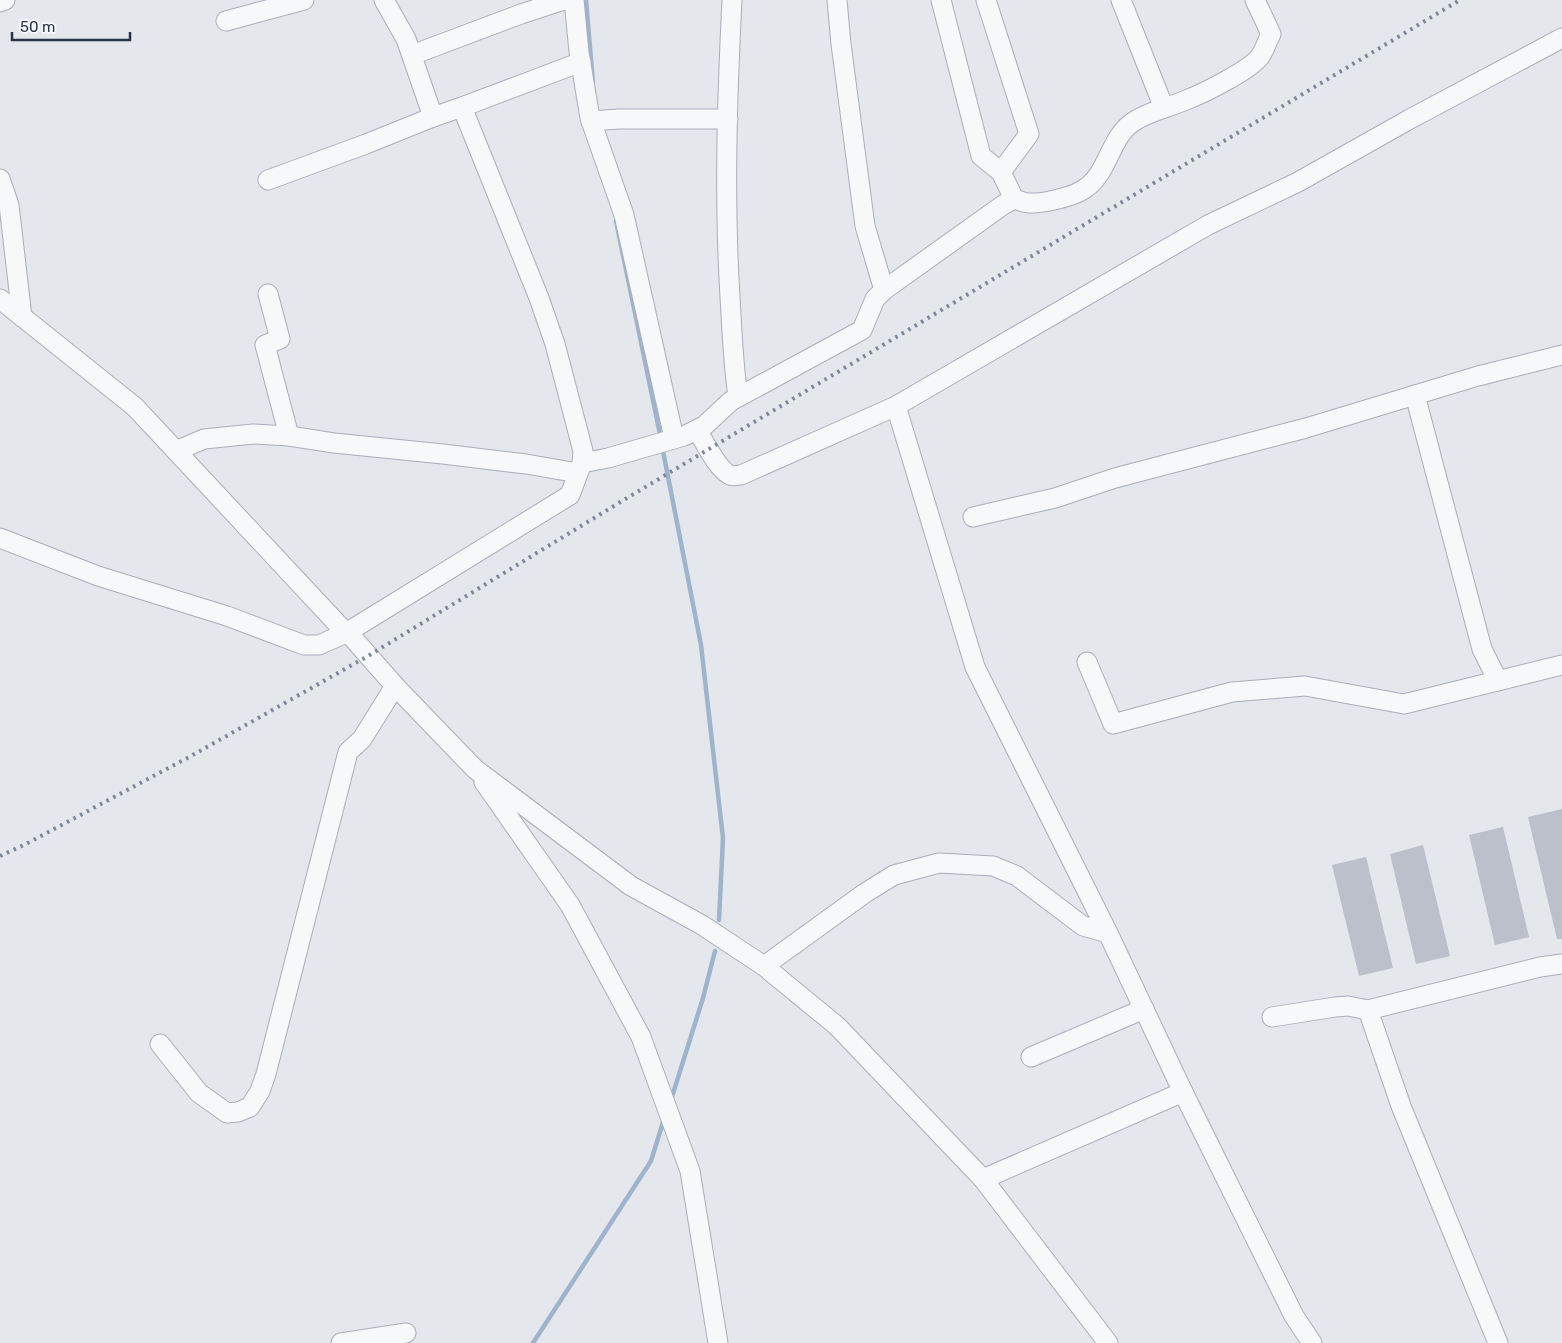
<svg xmlns="http://www.w3.org/2000/svg" width="1562" height="1343" font-family="Rubik,sans-serif">
<style>
.lines{fill:none;stroke-linecap:round;stroke-linejoin:round}
.stream{stroke:#9fb4cc;stroke-width:4.5}
.building{fill:#bbc0ca}
.minor-casing{stroke:#a9aeb7;stroke-width:21}
.minor{stroke:#f7f8fa;stroke-width:19}
.rail{stroke:#7d8696;stroke-width:4;stroke-dasharray:2.5 5;stroke-linecap:butt}
</style>
<rect width="100%" height="100%" fill="#e4e7ec"/>
<g class="lines">
<g class="stream">
<polyline points="586,0 593,83"/>
<polyline points="616,221 661,439"/>
<polyline points="662,446 701,645 723,838 719,920"/>
<polyline points="671,1100 703,998 715,951"/>
<polyline points="533,1343 651,1161 664,1119"/>
</g>
</g>
<g class="building">
<polygon points="1562,809 1562,939 1557,939 1528,817"/>
<polygon points="1503,827 1529,937 1495,945 1469,835"/>
<polygon points="1423,845 1450,956 1416,964 1390,854"/>
<polygon points="1366,857 1393,968 1359,976 1332,865"/>
</g>
<g class="lines">
<g class="minor-casing">
<g id="minor">
<polyline points="384,0 406,39 433,117"/>
<polyline points="574,0 579,52 590,118 624,215 674,438"/>
<path d="M732,0C727,99 724,198 730,297C732,330 733,364 738,396"/>
<polyline points="837,0 841,44 865,226 884,290"/>
<polyline points="941,0 981,156 1001,172 1014,199"/>
<polyline points="986,0 1029,134 1001,172"/>
<polyline points="1121,0 1164,108"/>
<polyline points="0,2 5,0"/>
<polyline points="226,21 304,0"/>
<polyline points="412,55 521,14 564,0"/>
<polyline points="591,121 619,119 728,119"/>
<polyline points="0,179 9,205 22,317"/>
<polyline points="268,180 366,144 433,117 462,107 581,62"/>
<polyline points="268,294 280,339 265,345 289,436"/>
<polyline points="0,299 135,407 346,633 352,637 395,686 475,769 631,886 702,925 764,966 837,1026 983,1179 1108,1343"/>
<polyline points="1415,395 1482,649 1498,681"/>
<polyline points="896,406 975,667 1108,933 1183,1092 1294,1316 1312,1343"/>
<path d="M697,430C704,441 718,470 730,475C733,477 737,475 741,475L896,406L1208,225L1298,182L1410,119L1562,38"/>
<polyline points="176,451 204,439 253,434 289,436 334,443 443,454 526,464 578,473"/>
<path d="M582,463L608,458L684,436L704,426L731,401L862,330L875,299L884,290L1003,205L1014,199C1019,200 1024,203 1029,203C1042,204 1070,197 1081,191C1109,176 1108,139 1133,122C1149,111 1168,108 1186,100C1202,94 1253,69 1261,55C1265,49 1267,41 1271,34L1255,0"/>
<polyline points="973,517 1055,498 1115,478 1306,428 1478,376 1562,355"/>
<polyline points="0,538 98,576 227,616 304,645 319,645 346,633 570,495 582,463 583,451 555,344 539,298 462,107"/>
<polyline points="1087,662 1113,724 1232,692 1305,686 1404,704 1562,665"/>
<polyline points="484,782 570,905 641,1037 690,1171 718,1343"/>
<polyline points="764,966 865,893 894,875 939,863 993,866 1017,876 1083,926 1108,933"/>
<polyline points="1368,1010 1401,1106 1498,1343"/>
<polyline points="1272,1017 1335,1007 1348,1006 1368,1010 1540,967 1562,964"/>
<polyline points="160,1044 199,1093 227,1113 238,1112 250,1107 260,1091 266,1074 348,752 362,739 395,686"/>
<polyline points="1031,1057 1144,1009"/>
<polyline points="983,1179 1183,1092"/>
<polyline points="341,1343 406,1333"/>
</g>
</g>
<use href="#minor" class="minor"/>
<polyline class="rail" points="0,856 26,844 191,756 368,656 622,501 1460,0"/>
</g>
<path d="M12 32v8h118v-8" fill="none" stroke="#2b3445" stroke-width="2.5"/>
<text x="20" y="32" font-size="15" fill="#2b3445" stroke="#f4f6f9" stroke-width="4" paint-order="stroke">50 m</text>
</svg>
